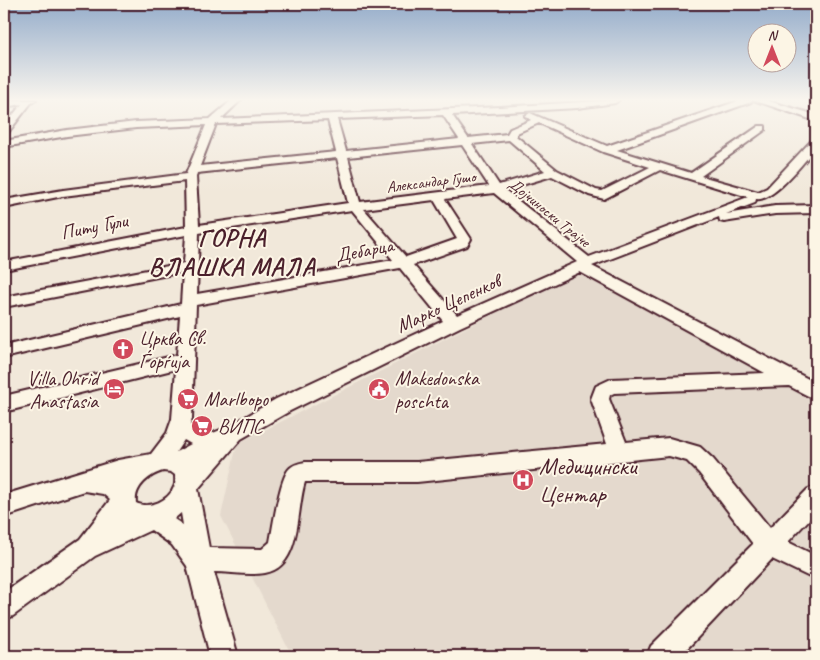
<svg xmlns="http://www.w3.org/2000/svg" width="820" height="660" font-family="Caveat,sans-serif">
<style>
.built{fill:#e4d9cd}
.lines{fill:none;stroke-linecap:round;stroke-linejoin:round}
.minor-casing{stroke:#4a1f2b;stroke-width:4}
.minor{fill:#fcf5e5;fill-rule:evenodd}
.labels{text-anchor:middle;stroke-width:4;stroke-linejoin:round;paint-order:stroke}
.far-street-label{font-size:16px;fill:#4a1f2b;stroke:#fcf5e5}
.street-label{font-size:20px;fill:#4a1f2b;stroke:#fcf5e5}
.poi-label{font-size:20px;fill:#4a1f2b;stroke:#fcf5e5;text-anchor:start}
.near-poi-label{font-size:24px;fill:#4a1f2b;stroke:#fcf5e5;text-anchor:start}
.district-label{font-size:25px;font-weight:bold;letter-spacing:1px;fill:#4a1f2b;stroke:#fcf5e5}
</style>
<rect width="100%" height="100%" fill="#f1e8da"/>
<filter id="ink" filterUnits="userSpaceOnUse"><feTurbulence type="fractalNoise" baseFrequency=".02" numOctaves="2"/><feDisplacementMap in="SourceGraphic" scale="10" xChannelSelector="R" yChannelSelector="G"/><feConvolveMatrix kernelMatrix="1 2 1 2 8 2 1 2 1" color-interpolation-filters="sRGB"/></filter>
<g filter="url(#ink)">
<polygon class="built" points="582,269 816,392 816,656 292,656 221,516 237,444"/>
<g class="lines">
<g class="minor-casing">
<g id="minor">
<polygon points="16,100 36,100 31,103 7,134 4,135 4,126 22,104 4,107 4,101"/>
<path d="M232,100H241L221,119L499,107L619,100L615,103L577,108L452,115L468,138L507,134L510,129L531,120L525,116L530,113L607,146L741,100H752L751,102L617,150L691,173L759,126H765V130L701,176L758,192L767,188L812,140L816,139V148C804,161 774,202 756,199L755,203L726,214L775,206L816,205V213L775,214L724,222L720,221L719,217L592,266L816,383V400L789,386L614,393L610,395L609,399L626,442L669,438L700,447L713,459L770,528L808,489L816,486V512L788,542L816,556V580L772,559L680,656H647L651,646L753,544L699,473L687,461L669,456L417,482H305C296,509 302,567 265,573C249,576 230,572 214,572L238,656H210L187,566L172,545L151,530L95,556L13,616L4,620V592L80,539L110,500L103,494L84,491L4,517V495L118,460L151,454L167,433L172,419L176,369L4,412V396L177,355L180,316L4,358V346L181,304L183,272L4,307V297L184,263L186,235L4,270V262L186,227L185,181L63,196L4,208V200L63,190L186,174L206,125L136,128L67,136L4,147V141L67,130L136,122L210,119ZM443,115L459,139L346,151L337,119ZM328,120L336,152L200,166L216,124ZM539,123L603,152L650,167L602,191L596,190L557,170L516,136L517,133ZM509,140L545,171L499,185L472,144ZM462,145L489,186L360,202L348,157ZM337,158L348,203L199,225L196,177L197,173ZM660,170L748,197L589,257L505,190L552,176L589,195L604,199ZM494,193L577,262L457,315L413,265L467,246L471,239L445,199ZM434,200L457,239L406,257L364,209ZM352,210L393,260L197,294L199,233ZM400,268L443,321L276,399L230,426L213,433L190,425L192,419L196,305ZM580,272L765,373L611,379L596,386L591,399L607,444L417,462H305C300,463 294,464 290,468C280,476 273,527 270,542L262,549L209,548L198,489L241,439L290,411L460,327ZM184,440L191,444L176,452ZM163,471L171,472L175,475C175,479 176,484 174,487C169,501 149,509 136,503C134,487 149,475 163,471ZM181,513L183,525L174,519Z"/>
<polygon points="753,100 765,100 816,115 816,121"/>
</g>
</g>
<use href="#minor" class="minor"/>
</g>
</g>
<linearGradient id="sky" x2="0" y2="1"><stop stop-color="#94acca"/><stop offset="0.52" stop-color="#f9f5ee"/><stop offset="1" stop-color="#f9f5ee" stop-opacity="0"/></linearGradient>
<rect width="820" height="192" fill="url(#sky)"/>
<defs>
<g id="church-disc" transform="scale(1.125)"><circle r="9.5" fill="#d1495b" stroke="#fcf5e5"/><path d="M-1.2-6h2.4v3.5h3.3v2.4h-3.3V6h-2.4V-.1h-3.3v-2.4h3.3Z" fill="#fff"/></g>
<g id="hotel-disc" transform="scale(1.125)"><circle r="9.5" fill="#d1495b" stroke="#fcf5e5"/><path d="M-6-4.5h1.5V1H6V5H4.5V3h-9V5H-6ZM-4 0a1.8 1.8 0 1 1 3.6 0ZM.5 0V-2.5h3Q6-2.5 6 0Z" fill="#fff"/></g>
<g id="civic-disc" transform="scale(1.125)"><circle r="9.5" fill="#d1495b" stroke="#fcf5e5"/><path d="M-.6-6.5H3V-4.5H.6V-3L4-1V1h2V6H-6V1h2V-1L-.6-3ZM-1.2 2.5V6h2.4V2.5Z" fill="#fff"/></g>
<g id="supermarket-disc" transform="scale(1.125)"><circle r="9.5" fill="#d1495b" stroke="#fcf5e5"/><path d="M-6-5.5h2.5l.6 2H6L4.5 2H-2.5L-4.4-4H-6ZM-1.5 3.2a1.3 1.3 0 1 0 .1 0ZM3 3.2a1.3 1.3 0 1 0 .1 0Z" fill="#fff"/></g>
<g id="hospital-disc" transform="scale(1.125)"><circle r="9.5" fill="#d1495b" stroke="#fcf5e5"/><path d="M-5-5h3v3.5h4V-5h3V5h-3V1.5h-4V5h-3Z" fill="#fff"/></g>
</defs>
<g fill-rule="evenodd">
<use href="#church-disc" x="123" y="349"/>
<use href="#hotel-disc" x="114" y="389"/>
<use href="#civic-disc" x="379" y="389"/>
<use href="#supermarket-disc" x="188" y="399"/>
<use href="#supermarket-disc" x="202" y="426"/>
<use href="#hospital-disc" x="523" y="480"/>
</g>
<g class="labels">
<g class="far-street-label">
<text transform="translate(431 181) rotate(-7)" y="6">Александар Гушо</text>
<text transform="translate(550 212) rotate(39)" y="6">Дојчиноски Трајче</text>
</g>
<g class="street-label">
<text transform="translate(94 226) rotate(-11)" y="7">Питу Гули</text>
<text transform="translate(364 250) rotate(-11)" y="7">Дебарца</text>
<text transform="translate(448 303) rotate(-25)" y="7">Марко Цепенков</text>
</g>
<g class="poi-label">
<text x="139" y="345">Црква Св.<tspan x="139" dy="23">Ѓoрѓијa</tspan></text>
<text x="98" y="385" text-anchor="end">Villa Ohrid<tspan x="98" dy="23">Anastasia</tspan></text>
<text x="395" y="385">Makedonska<tspan x="395" dy="23">poschta</tspan></text>
<text x="204" y="406">Marlbopo</text>
<text x="218" y="433">ВИПС</text>
</g>
<g class="near-poi-label">
<text x="539" y="474">Медицински<tspan x="539" dy="28">Центар</tspan></text>
</g>
<g class="district-label">
<text x="232" y="246">ГОРНА<tspan x="232" dy="29">ВЛАШКА МАЛА</tspan></text>
</g>
</g>
<rect width="820" height="660" fill="none" stroke="#fcf5e5" stroke-width="20"/>
<rect x="10" y="10" width="800" height="640" fill="none" stroke="#4a1f2b" stroke-width="2" filter="url(#ink)"/>
<g transform="translate(772 48)"><circle r="24" fill="#fcf5e5" stroke="#b59f9b"/>
<path d="M0-4L9 19L0 12L-9 19Z" fill="#d1495b"/>
<text y="-8" font-size="14" font-weight="bold" text-anchor="middle" fill="#4a1f2b">N</text>
</g>
</svg>
